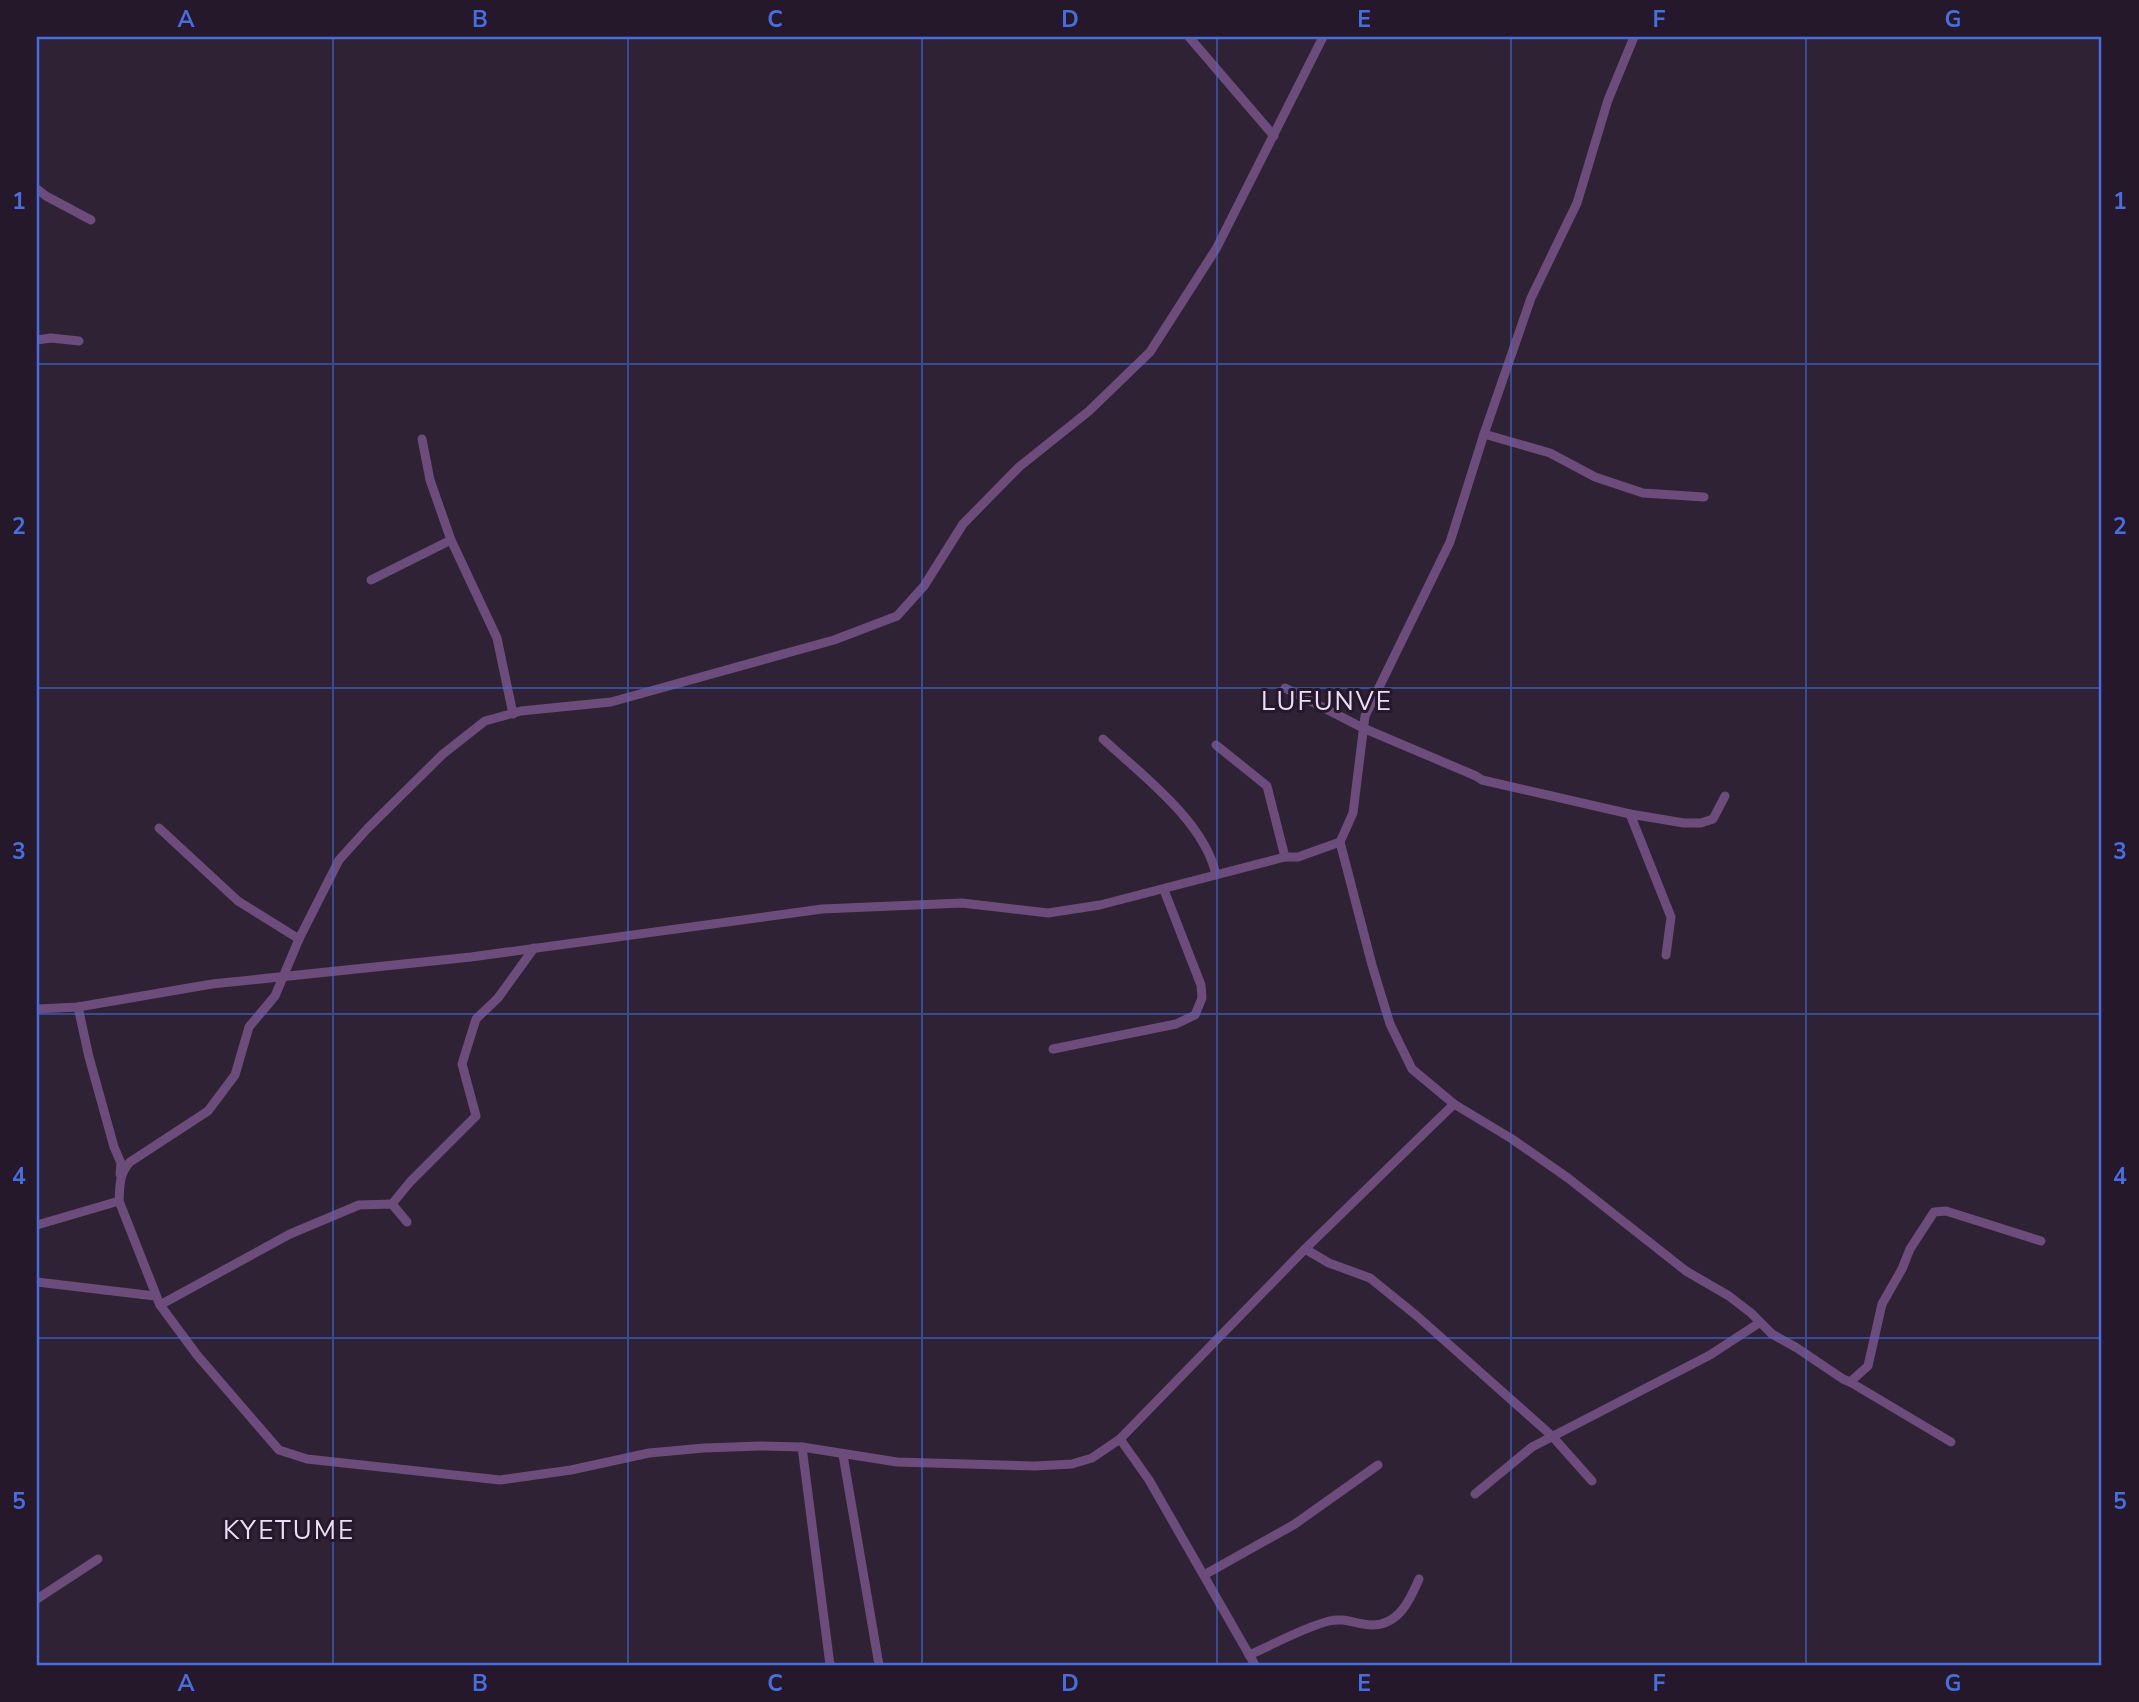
<svg xmlns="http://www.w3.org/2000/svg" width="2139" height="1702" font-family="'Nunito Sans',sans-serif">
<style>
.lines{fill:none;stroke-linecap:round;stroke-linejoin:round}
.street{stroke:#6b4c7b;stroke-width:9}
.grid{fill:none;stroke:#476dde;stroke-width:2;stroke-opacity:0.55}
.labels{text-anchor:middle;stroke-width:6;stroke-linejoin:round;paint-order:stroke}
.quarter-label{font-size:26px;letter-spacing:2px;fill:#ecdcf5;stroke:#24182a}
.neatline{fill:none;stroke:#476dde;stroke-width:2.5}
.grid-label{font-size:23px;text-anchor:middle;font-weight:bold;fill:#476dde}
</style>
<rect width="100%" height="100%" fill="#2e2234"/>
<g class="lines">
<g class="street">
<polyline points="1189,37 1274,136"/>
<polyline points="37,189 46,196 91,220"/>
<polyline points="37,340 51,338 79,341"/>
<polyline points="1484,434 1550,453 1595,477 1643,493 1704,497"/>
<polyline points="422,439 430,480 451,540 497,638 513,714"/>
<polyline points="371,580 451,540"/>
<polyline points="1285,688 1363,728 1476,776 1482,780 1630,814 1684,823 1701,823 1713,819 1725,796"/>
<path d="M1103,739C1142,775 1205,822 1216,875"/>
<polyline points="1216,745 1267,786 1285,857"/>
<polyline points="1630,814 1671,917 1666,955"/>
<polyline points="159,828 238,901 299,939"/>
<polyline points="1340,842 1372,965 1390,1024 1412,1069 1454,1104 1512,1139 1568,1178 1686,1271 1729,1296 1751,1313 1772,1334 1797,1348 1843,1379 1850,1382 1868,1366 1882,1304 1902,1269 1910,1249 1934,1212 1946,1211 2041,1241"/>
<polyline points="78,1007 89,1057 114,1147 121,1163 120,1174"/>
<polyline points="37,1009 78,1007 212,984 471,957 822,909 962,903 1048,913 1100,905 1285,857 1298,857 1340,842 1353,813 1365,716 1450,542 1484,434 1531,298 1577,203 1608,100 1634,37"/>
<polyline points="1053,1049 1176,1024 1195,1015 1202,998 1201,985 1164,890"/>
<polyline points="119,1201 160,1305 197,1355 279,1450 307,1459 500,1480 571,1470 649,1453 704,1448 760,1446 802,1447 897,1462 1035,1466 1072,1464 1092,1458 1120,1439 1305,1249 1454,1104"/>
<polyline points="392,1204 410,1182 476,1116 462,1064 476,1019 498,998 534,948"/>
<path d="M37,1225L119,1201C120,1185 119,1174 130,1162L208,1111L235,1075L249,1027L275,996L299,939L339,860L367,829L443,754L485,721L521,711L611,702L834,640L897,616L924,586L963,524L1019,467L1089,411L1150,352L1216,249L1323,37"/>
<polyline points="1305,1249 1329,1263 1370,1278 1417,1316 1552,1436 1592,1481"/>
<polyline points="37,1282 155,1296"/>
<polyline points="160,1305 290,1234 359,1205 392,1204 407,1222"/>
<polyline points="1850,1382 1951,1442"/>
<polyline points="1120,1439 1149,1480 1255,1665"/>
<polyline points="802,1447 830,1665"/>
<polyline points="843,1455 879,1665"/>
<polyline points="1475,1494 1532,1447 1710,1355 1759,1323"/>
<polyline points="1204,1575 1295,1524 1378,1465"/>
<polyline points="37,1599 98,1559"/>
<path d="M1249,1655C1275,1644 1302,1628 1329,1621C1345,1617 1357,1625 1372,1625C1399,1625 1410,1600 1419,1579"/>
</g>
</g>
<path class="grid" d="M333,37V1665M628,37V1665M922,37V1665M1217,37V1665M1511,37V1665M1806,37V1665M37,364H2102M37,688H2102M37,1014H2102M37,1338H2102"/>
<g class="labels">
<g class="quarter-label">
<text x="1327" y="710">LUFUNVE</text>
<text x="289" y="1539">KYETUME</text>
</g>
</g>
<rect width="2139" height="1702" fill="none" stroke="#24182a" stroke-width="77"/>
<rect x="38" y="38" width="2062" height="1626" class="neatline"/>
<g class="grid-label">
<text x="186" y="27">A</text>
<text x="480" y="27">B</text>
<text x="775" y="27">C</text>
<text x="1070" y="27">D</text>
<text x="1364" y="27">E</text>
<text x="1659" y="27">F</text>
<text x="1953" y="27">G</text>
<text x="19" y="209">1</text>
<text x="2120" y="209">1</text>
<text x="19" y="534">2</text>
<text x="2120" y="534">2</text>
<text x="19" y="859">3</text>
<text x="2120" y="859">3</text>
<text x="19" y="1184">4</text>
<text x="2120" y="1184">4</text>
<text x="19" y="1509">5</text>
<text x="2120" y="1509">5</text>
<text x="186" y="1691">A</text>
<text x="480" y="1691">B</text>
<text x="775" y="1691">C</text>
<text x="1070" y="1691">D</text>
<text x="1364" y="1691">E</text>
<text x="1659" y="1691">F</text>
<text x="1953" y="1691">G</text>
</g>
</svg>
